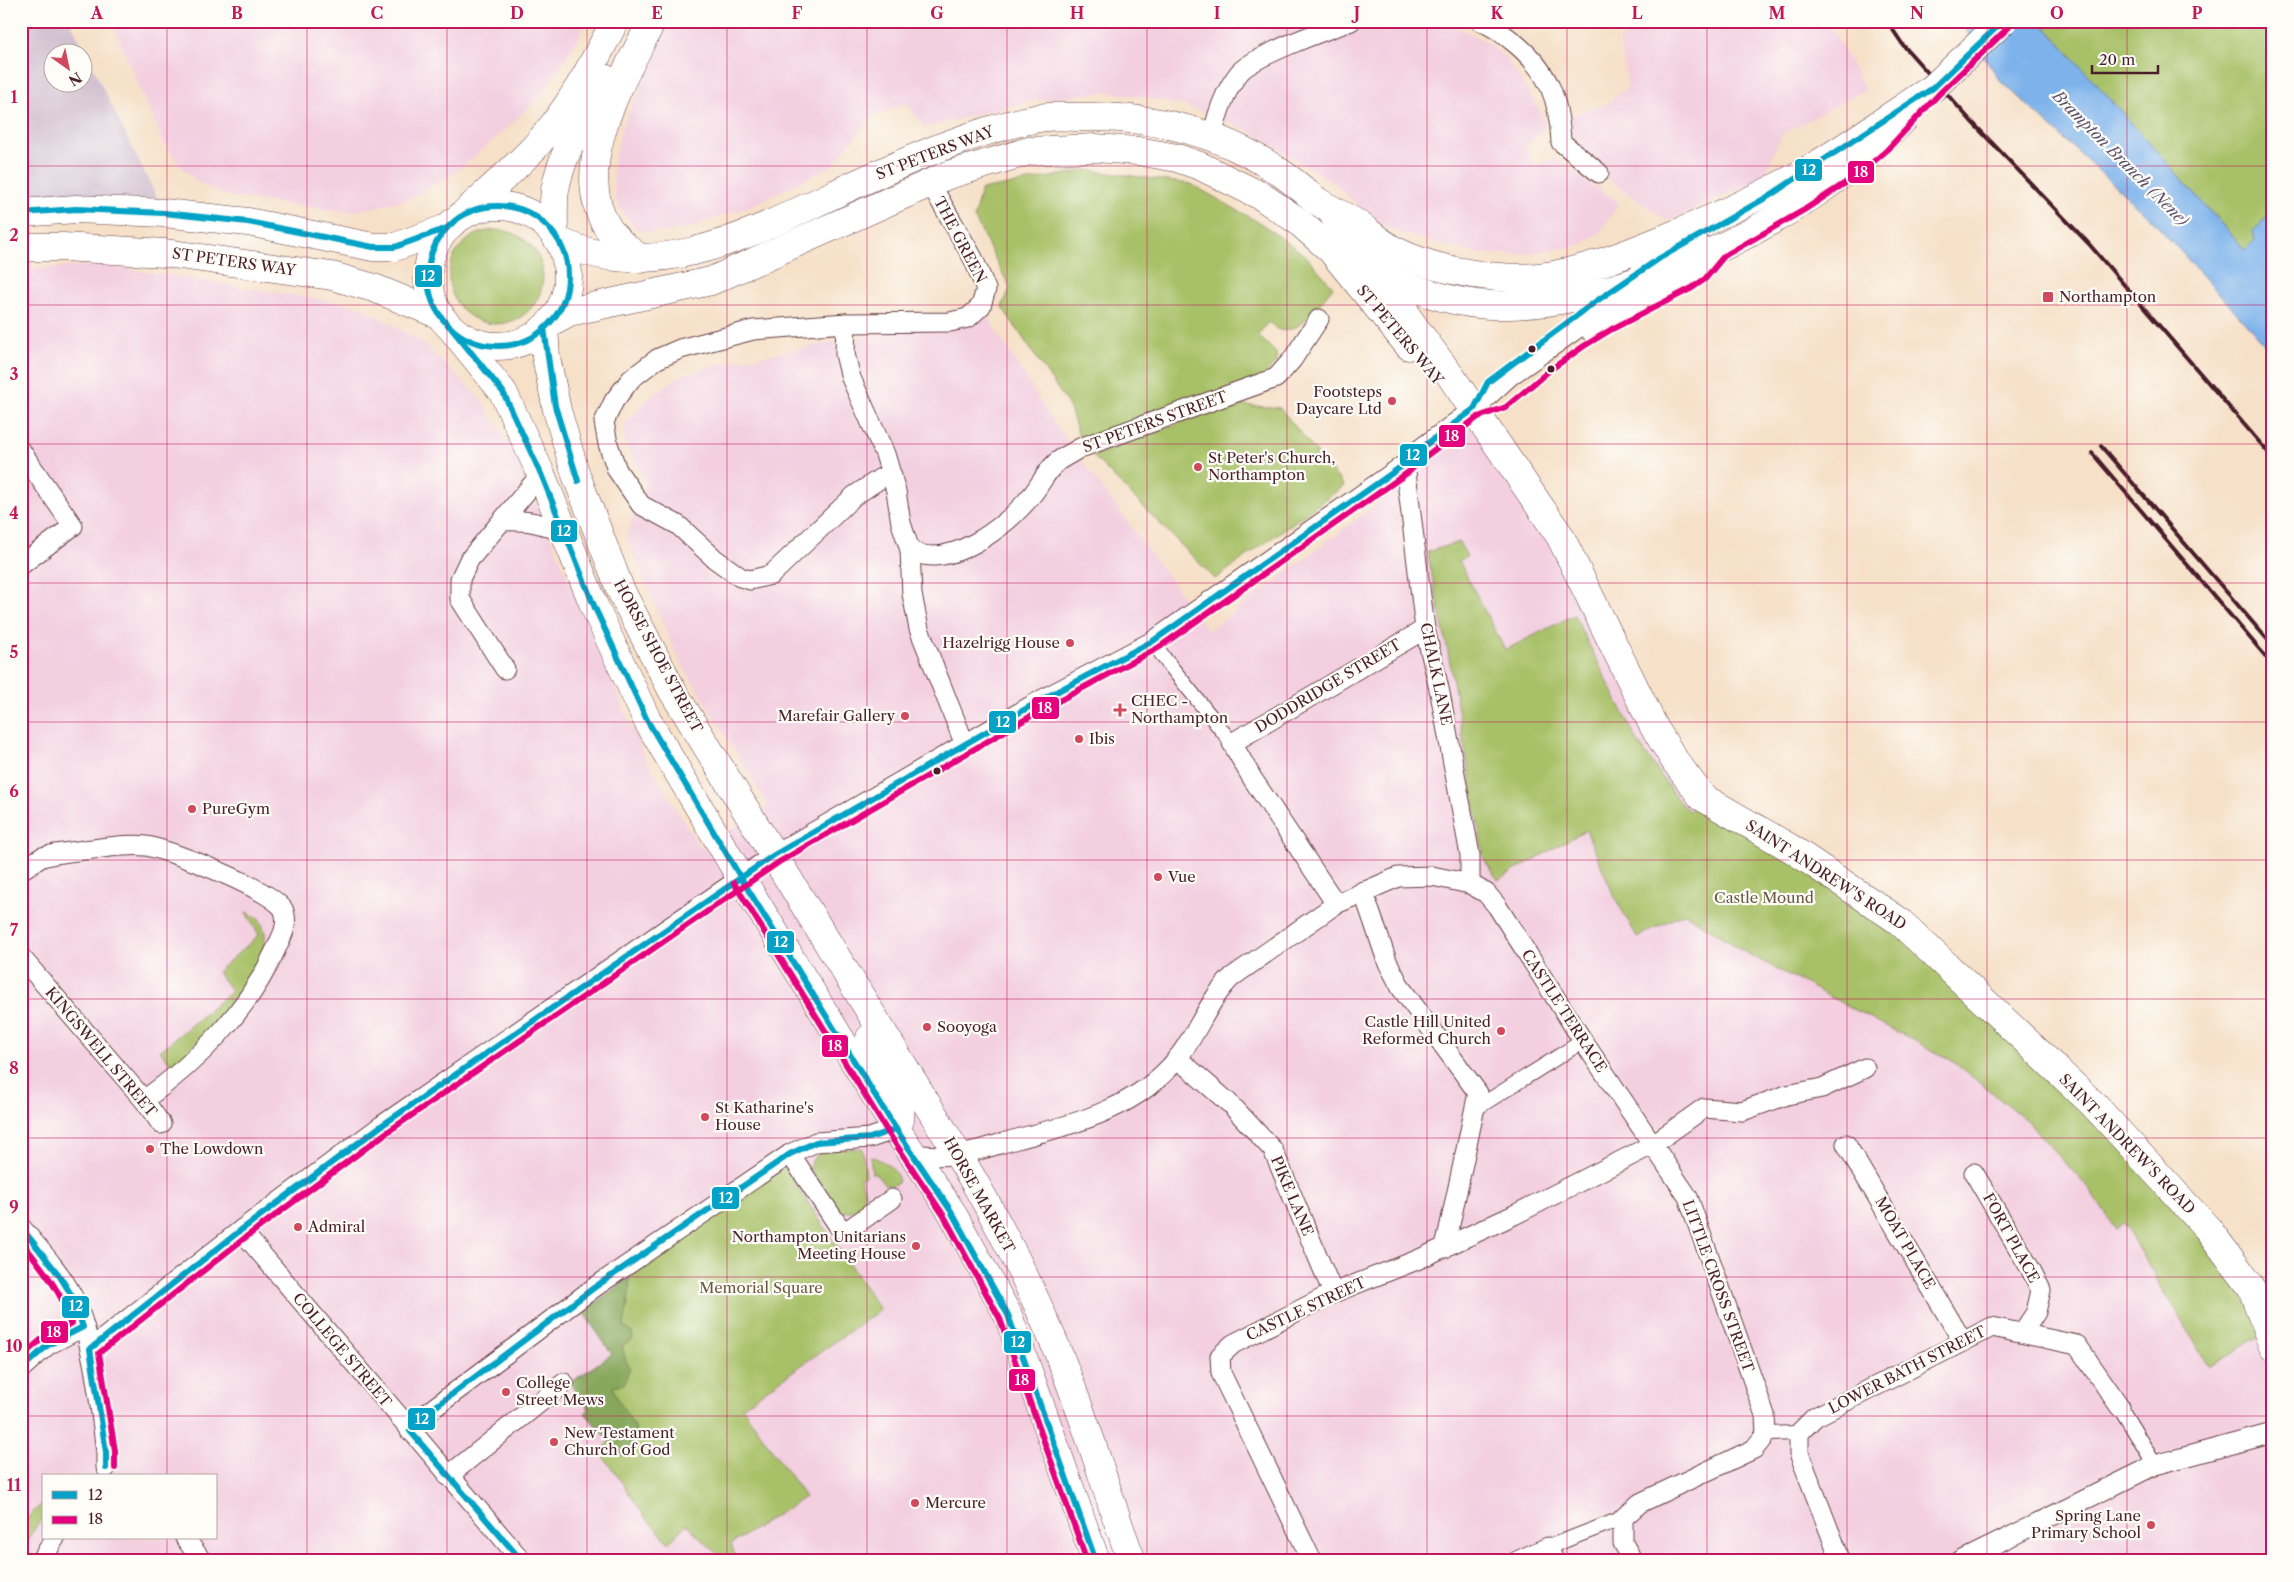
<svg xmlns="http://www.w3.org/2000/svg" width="2294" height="1582" font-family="'Libre Caslon Text',serif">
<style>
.built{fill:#f3cfe0;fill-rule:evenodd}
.industrial{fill:#cfbdcf;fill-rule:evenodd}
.green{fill:#a8c167;stroke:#797049}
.forest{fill:#86a75c;stroke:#686344}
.water{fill:#7db2eb;stroke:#64688b}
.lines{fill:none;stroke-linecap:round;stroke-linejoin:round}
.pedestrian-casing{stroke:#643c42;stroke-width:16}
.minor-casing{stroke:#643c42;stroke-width:21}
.primary-casing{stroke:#643c42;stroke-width:29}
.trunk-casing{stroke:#643c42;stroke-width:29}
.pedestrian{stroke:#fff;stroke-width:14}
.minor{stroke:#fff;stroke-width:19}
.primary{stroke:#fff;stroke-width:28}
.trunk{stroke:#fff;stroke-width:28}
.rail{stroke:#4a1f2b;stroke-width:4}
.primary-bridge-casing{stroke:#643c42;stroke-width:29;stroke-linecap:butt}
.primary-bridge{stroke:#fff;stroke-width:28}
.bus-1-casing{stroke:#fdfcf7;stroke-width:10}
.bus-2-casing{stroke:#fdfcf7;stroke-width:10}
.bus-1{stroke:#04a2c6;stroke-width:6}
.bus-2{stroke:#e5007d;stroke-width:6}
.grid{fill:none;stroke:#c2185b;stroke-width:1;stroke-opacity:0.55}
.poi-dot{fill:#d1495b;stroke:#fdfcf7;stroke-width:2}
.bus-dot{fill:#4a1f2b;stroke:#fdfcf7;stroke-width:2}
.labels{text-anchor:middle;stroke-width:4.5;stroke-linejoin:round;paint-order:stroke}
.street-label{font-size:15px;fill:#4a1f2b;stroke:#fdfcf7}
.poi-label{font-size:15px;fill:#4a1f2b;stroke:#fdfcf7;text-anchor:start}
.park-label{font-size:15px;fill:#6b5840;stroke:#fdfcf7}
.water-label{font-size:16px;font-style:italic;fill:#5c526e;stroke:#fdfcf7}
.line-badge{stroke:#fdfcf7;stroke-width:2}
.badge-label{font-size:14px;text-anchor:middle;font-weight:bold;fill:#fff}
.neatline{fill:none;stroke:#c2185b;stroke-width:2}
.grid-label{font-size:16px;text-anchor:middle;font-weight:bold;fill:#c2185b}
</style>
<rect width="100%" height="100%" fill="#fdfcf7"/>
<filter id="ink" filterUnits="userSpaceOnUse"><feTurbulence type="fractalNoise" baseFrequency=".02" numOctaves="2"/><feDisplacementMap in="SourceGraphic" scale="10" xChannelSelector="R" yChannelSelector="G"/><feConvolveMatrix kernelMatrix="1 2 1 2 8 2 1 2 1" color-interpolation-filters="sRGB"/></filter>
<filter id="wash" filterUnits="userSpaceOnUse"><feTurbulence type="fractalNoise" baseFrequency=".0096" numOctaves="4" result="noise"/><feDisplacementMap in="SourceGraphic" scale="20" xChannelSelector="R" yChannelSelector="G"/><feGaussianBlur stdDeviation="1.12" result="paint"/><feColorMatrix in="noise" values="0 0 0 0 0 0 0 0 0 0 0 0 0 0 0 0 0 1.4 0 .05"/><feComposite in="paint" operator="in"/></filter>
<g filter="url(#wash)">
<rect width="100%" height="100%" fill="#f6e0c7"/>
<g class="built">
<polygon points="111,21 585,21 578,39 541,96 506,129 456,172 410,199 351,212 231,197 199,183 180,166 163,142"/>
<polygon points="671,21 1446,21 1488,43 1507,59 1546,121 1542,132 1525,147 1535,165 1555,158 1619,203 1600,233 1577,246 1517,255 1474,253 1402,234 1377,223 1334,183 1247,130 1193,108 1145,97 1104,92 1027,102 924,128 907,103 871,117 832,166 751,206 690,227 665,232 647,232 636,228 621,211 615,198 613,165 622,127"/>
<polygon points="1662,21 1828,21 1865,90 1782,134 1764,177 1668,221 1599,173 1561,142 1560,120 1609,103 1628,86 1619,39"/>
<path d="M103,265L360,306L424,344L479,397L513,450L646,760L701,849L768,806L676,654L626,536L646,484L624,440L625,424L647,400L680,376L719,364L986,314L1050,417L1208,631L1345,528L1482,420L1702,797L2273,1349V1561H21V269ZM44,1476H216V1538H44Z"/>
</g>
<path class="industrial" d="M21,21H72V25L158,200L21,195ZM52,52H82V82H52Z"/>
<g class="green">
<polygon points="2040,21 2273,21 2273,212 2253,231 2256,240 2245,250"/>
<path d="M1088,170L1191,184L1260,223L1306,256L1333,287C1322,300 1298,339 1277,329C1274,327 1271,324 1268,322L1258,335L1276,353L1277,361L1264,376L1080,439L1069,406L1002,307L1010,288L974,217L981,190Z"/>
<circle cx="496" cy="277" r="47"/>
<polygon points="1230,404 1280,408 1344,486 1215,579 1093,456"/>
<polygon points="1459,542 1467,556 1459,561 1505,650 1574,615 1638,742 1680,803 1689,811 1703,797 1899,921 2166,1181 2268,1332 2208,1366 2124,1223 2116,1229 2089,1189 2026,1120 1951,1060 1748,954 1685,913 1637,937 1614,896 1586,830 1498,880 1484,859 1448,652 1427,552"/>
<path d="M246,912L259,918C261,923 264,928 265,933C268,977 203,1037 173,1066L160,1051L232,991L217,972L259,935Z"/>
<path d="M862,1148L866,1175L860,1179C867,1191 866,1199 857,1210L839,1213L810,1169C811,1145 845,1150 862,1148Z"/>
<path d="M870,1156C882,1160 897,1168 899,1182L892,1186L884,1184L874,1172L872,1174Z"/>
<path d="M783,1165L880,1310L742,1407L805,1497L731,1544L736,1558L734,1561H725L686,1524L669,1543C662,1534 652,1525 645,1517C630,1495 616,1472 599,1452L610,1441L585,1413L589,1409L570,1383L612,1354L583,1312Z"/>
<polygon points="44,1502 44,1516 21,1548 21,1511 28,1517"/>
</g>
<path class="forest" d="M629,1278L630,1288L624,1326L632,1333L633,1339L622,1346L626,1361L630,1367L624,1384L613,1387C618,1411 657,1437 622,1456L585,1413L589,1409L570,1383L612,1354L583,1312Z"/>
<polygon class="water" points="1960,21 2040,21 2245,250 2255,240 2253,231 2273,212 2273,353 2152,220 2000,80"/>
</g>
<g filter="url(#ink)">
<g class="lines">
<g class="pedestrian-casing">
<g id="pedestrian">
<polyline points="1153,641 1164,658 1232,743"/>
<polyline points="1475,1109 1583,1041"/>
<polyline points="2120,1407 2155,1465"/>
<polyline points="1766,1434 1799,1433"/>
<polyline points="1548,1547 1623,1518"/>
</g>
</g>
<g class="minor-casing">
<g id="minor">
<path d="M1480,21C1493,26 1505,35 1516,44C1549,72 1559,99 1561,142L1599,173"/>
<path d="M1212,136C1218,113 1224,92 1239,73C1253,56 1328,29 1351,21"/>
<polyline points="1640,271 1698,236"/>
<polyline points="846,323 845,354 851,378 885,454 896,491 901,523 910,550 912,594 919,629 965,745"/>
<polyline points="1591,332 1687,281 1699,273 1717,251"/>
<polyline points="21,451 73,526 21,565"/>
<polyline points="1405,464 1425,629 1440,693 1470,855 1470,884"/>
<polyline points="892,476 881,478 854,496 771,575 750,580 740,577 715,559 678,525 641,505 617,470 608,444 604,422 614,401 631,379 657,359 680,349 753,330 846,323 950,322 968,318 981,306 986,289 973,258 930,183"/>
<path d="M502,521C527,520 545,522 566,536"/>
<path d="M910,550C948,572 1007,526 1031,496C1040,486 1046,471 1057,462C1063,457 1072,453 1080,448L1276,378L1292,360L1319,319"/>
<polyline points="505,669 460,599 460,579 469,560 541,474"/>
<path d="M21,870L42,857L55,854C79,851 124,843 146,846C168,849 279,892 284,911C289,926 281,938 275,951C248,1011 197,1062 144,1100"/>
<polyline points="1363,891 1387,961 1401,988 1478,1093 1445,1248"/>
<polyline points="1336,904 1252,778 1232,743 1425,629"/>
<polyline points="21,957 144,1100 161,1124"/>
<polyline points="1177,1058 1229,1103"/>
<polyline points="1235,1109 1273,1150 1333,1293"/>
<polyline points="1846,1144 1963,1342"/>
<polyline points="790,1154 840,1228 846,1230 852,1227 892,1199"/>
<path d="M913,1154C956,1160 977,1150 1017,1139C1077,1123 1136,1109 1177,1059C1198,1033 1208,1000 1232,977L1336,904L1398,877L1432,876L1470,884L1486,893L1497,906L1583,1041L1688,1197L1765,1415L1766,1434L1754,1449L1640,1503L1623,1518V1543L1633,1561"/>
<polyline points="1974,1173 2031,1270 2041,1290 2036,1312 2023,1332"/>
<path d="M21,1227C38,1248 59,1270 72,1295C93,1335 100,1406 106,1452V1468"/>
<polyline points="241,1230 522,1561"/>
<polyline points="90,1349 241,1230 381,1126 774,855 1041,700 1153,641 1405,464 1416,452 1474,409 1510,376 1636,287"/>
<polyline points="21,1369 48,1345 83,1327"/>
<polyline points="410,1431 431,1410 595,1287 790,1154 816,1142 870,1138 896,1129"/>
<polyline points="448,1476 564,1383"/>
<polyline points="185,1538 202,1561"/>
<polyline points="41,1561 55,1538"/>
<polyline points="1312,1561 1221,1373 1220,1356 1233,1344 1333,1293 1417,1260 1514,1215 1652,1145 1704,1108 1742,1111 1787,1095 1822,1088 1865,1068"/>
<polyline points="1517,1561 1548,1547 1554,1561"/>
<polyline points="1841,1561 1799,1453 1799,1433 1815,1417 1992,1327 2077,1345 2120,1407"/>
<polyline points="1961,1561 2155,1465 2273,1433"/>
</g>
</g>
<g class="primary-casing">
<g id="primary">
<polyline points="1330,209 1336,219 1391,279 1408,318 1450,375 1560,536 1654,727 1675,761 1702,797 1792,849 1899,921 2093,1104 2208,1229 2252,1288 2273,1347"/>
<path d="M460,217C484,195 510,173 533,149C568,112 592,66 615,21"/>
<path d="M554,233C554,219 553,204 555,190C562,151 586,114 604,78"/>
<path d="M559,241C660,289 765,226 856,184C915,157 975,130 1039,118C1053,115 1069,117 1084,117C1151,116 1218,131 1275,169C1290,178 1303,190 1317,201C1329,209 1343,215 1356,223C1368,231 1379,242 1392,249C1436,272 1505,283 1553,275C1592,268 1629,253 1666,238C1714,218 1763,196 1808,170C1851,145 1891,115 1933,88"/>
<path d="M641,259C629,250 616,241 608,228C568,167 624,77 652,21"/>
<path d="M1383,276C1414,289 1444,300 1477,304C1614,317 1811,219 1903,120"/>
<polyline points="551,322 569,312 711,281 948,175 1029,151 1095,148 1138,151 1177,158 1200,166 1261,196 1298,221 1331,250 1409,346"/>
</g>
</g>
<g class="trunk-casing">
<g id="trunk">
<circle cx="498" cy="276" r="70"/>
<polyline points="21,213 76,209 164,213 248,222 373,247 395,247 447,228"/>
<polyline points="21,247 63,247 165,253 332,276 374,288 440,315"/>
<path d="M544,328L546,357L557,410L576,475L621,591L672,690L959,1156C1008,1237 1050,1324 1081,1413C1099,1462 1113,1512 1132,1561"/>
<polyline points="452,329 503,392 541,474 595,608 647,720 741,878 896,1129 951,1211 1008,1315 1096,1561"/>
<polyline points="870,1038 901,1103 900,1120"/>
</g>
</g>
<use href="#pedestrian" class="pedestrian"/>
<use href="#minor" class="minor"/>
<use href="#primary" class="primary"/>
<use href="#trunk" class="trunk"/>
<g class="rail">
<polyline points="1887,21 1903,45 1971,121 2089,244 2273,458"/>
<polyline points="2101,446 2273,646"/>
<polyline points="2092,453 2273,665"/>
</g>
<g class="primary-bridge-casing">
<polyline id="primary-bridge" points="1933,88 2003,21"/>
</g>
<use href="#primary-bridge" class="primary-bridge"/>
<g class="bus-1-casing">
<g id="bus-1">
<circle cx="498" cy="276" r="70"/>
<polyline points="21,213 76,209 164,213 248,222 373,247 395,247 447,228"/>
<polyline points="544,328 555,406 578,481"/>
<polyline points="452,329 503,392 541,474 595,608 647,720 741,878 896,1129 951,1211 1008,1315 1096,1561"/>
<polyline points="21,1227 59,1275 72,1296 83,1327 48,1345 21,1369"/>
<polyline points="106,1468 106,1452 90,1349 241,1230 381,1126 774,855 1041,700 1153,641 1405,464 1416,452 1474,409 1488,382 1595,302 1660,258 1769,196 1933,88 2003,21"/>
<polyline points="522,1561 410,1431 431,1410 595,1287 790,1154 816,1142 870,1138 896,1129"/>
</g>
</g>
<g class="bus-2-casing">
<g id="bus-2">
<polyline points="734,883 889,1134 944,1216 1000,1319 1087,1561"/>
<path d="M21,1241C42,1268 61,1291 72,1323L43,1338L21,1357"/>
<polyline points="115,1468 115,1451 99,1353 246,1237 386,1133 779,862 1045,708 1158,648 1410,471 1422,459 1478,417 1506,407 1550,370 1584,346 1612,329 1692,288 1705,279 1724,256 1804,210 1859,174 1886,151 1939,94 2009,27"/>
</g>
</g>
<use href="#bus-1" class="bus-1"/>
<use href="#bus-2" class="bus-2"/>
</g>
</g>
<path class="grid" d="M167,21V1476M307,21V1561M447,21V1561M587,21V1561M727,21V1561M867,21V1561M1007,21V1561M1147,21V1561M1287,21V1561M1427,21V1561M1567,21V1561M1707,21V1561M1847,21V1561M1987,21V1561M2127,21V1561M21,166H2273M21,305H2273M21,444H2273M21,583H2273M21,722H2273M21,860H2273M21,999H2273M21,1138H2273M21,1277H2273M21,1416H2273M167,1538V1561"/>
<g class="poi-dot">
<rect x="2042" y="291" width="12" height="12" rx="2.5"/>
<circle cx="1392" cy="401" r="5"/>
<circle cx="1198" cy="467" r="5"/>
<circle cx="1070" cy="643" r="5"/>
<path d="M1117.5 702.5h5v5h5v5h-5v5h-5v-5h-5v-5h5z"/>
<circle cx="905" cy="716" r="5"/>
<circle cx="1079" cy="739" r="5"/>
<circle cx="192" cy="809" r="5"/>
<circle cx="1158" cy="877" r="5"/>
<circle cx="927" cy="1027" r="5"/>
<circle cx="1501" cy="1031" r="5"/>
<circle cx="705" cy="1117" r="5"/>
<circle cx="150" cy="1149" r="5"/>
<circle cx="298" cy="1227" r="5"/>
<circle cx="916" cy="1246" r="5"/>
<circle cx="506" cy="1392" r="5"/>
<circle cx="554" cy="1442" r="5"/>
<circle cx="915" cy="1503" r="5"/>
<circle cx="2151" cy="1525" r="5"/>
</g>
<g class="bus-dot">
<circle cx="1532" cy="349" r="4.5"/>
<circle cx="1551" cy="369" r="4.5"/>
<circle cx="937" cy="771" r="4.5"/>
</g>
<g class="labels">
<g class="street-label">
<text transform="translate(935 153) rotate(-21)" y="5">ST PETERS WAY</text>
<text transform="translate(960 240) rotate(62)" y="5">THE GREEN</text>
<text transform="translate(234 262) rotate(8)" y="5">ST PETERS WAY</text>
<text transform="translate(1400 335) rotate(50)" y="5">ST PETERS WAY</text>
<text transform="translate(1155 422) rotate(-20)" y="5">ST PETERS STREET</text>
<text transform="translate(658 656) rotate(62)" y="5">HORSE SHOE STREET</text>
<text transform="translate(1436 674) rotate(78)" y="5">CHALK LANE</text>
<text transform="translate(1328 686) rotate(-31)" y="5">DODDRIDGE STREET</text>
<text transform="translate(1826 875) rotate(33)" y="5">SAINT ANDREW'S ROAD</text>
<text transform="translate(1564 1011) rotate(57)" y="5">CASTLE TERRACE</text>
<text transform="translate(101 1052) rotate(50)" y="5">KINGSWELL STREET</text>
<text transform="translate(2127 1144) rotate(46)" y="5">SAINT ANDREW'S ROAD</text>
<text transform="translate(979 1195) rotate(61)" y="5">HORSE MARKET</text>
<text transform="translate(1292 1196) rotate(67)" y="5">PIKE LANE</text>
<text transform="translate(2011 1238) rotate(61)" y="5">FORT PLACE</text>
<text transform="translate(1905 1243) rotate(60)" y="5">MOAT PLACE</text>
<text transform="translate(1718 1286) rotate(70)" y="5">LITTLE CROSS STREET</text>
<text transform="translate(1306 1309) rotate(-25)" y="5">CASTLE STREET</text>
<text transform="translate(342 1350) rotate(50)" y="5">COLLEGE STREET</text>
<text transform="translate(1907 1370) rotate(-27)" y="5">LOWER BATH STREET</text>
</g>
<g class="poi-label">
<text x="2059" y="302">Northampton</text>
<text x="1382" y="397" text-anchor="end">Footsteps<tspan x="1382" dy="17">Daycare Ltd</tspan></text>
<text x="1208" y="463">St Peter's Church,<tspan x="1208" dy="17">Northampton</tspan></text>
<text x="1060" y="648" text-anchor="end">Hazelrigg House</text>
<text x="1131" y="706">CHEC -<tspan x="1131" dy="17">Northampton</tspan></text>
<text x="895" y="721" text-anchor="end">Marefair Gallery</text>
<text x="1089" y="744">Ibis</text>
<text x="202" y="814">PureGym</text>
<text x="1168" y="882">Vue</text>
<text x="1491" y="1027" text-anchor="end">Castle Hill United<tspan x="1491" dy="17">Reformed Church</tspan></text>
<text x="937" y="1032">Sooyoga</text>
<text x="715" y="1113">St Katharine's<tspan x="715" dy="17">House</tspan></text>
<text x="160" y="1154">The Lowdown</text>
<text x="308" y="1232">Admiral</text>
<text x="906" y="1242" text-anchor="end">Northampton Unitarians<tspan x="906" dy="17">Meeting House</tspan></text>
<text x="516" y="1388">College<tspan x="516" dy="17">Street Mews</tspan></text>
<text x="564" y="1438">New Testament<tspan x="564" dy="17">Church of God</tspan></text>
<text x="925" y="1508">Mercure</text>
<text x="2141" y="1521" text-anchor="end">Spring Lane<tspan x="2141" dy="17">Primary School</tspan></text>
</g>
<g class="park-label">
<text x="1764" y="903">Castle Mound</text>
<text x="761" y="1293">Memorial Square</text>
</g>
<g class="water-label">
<text transform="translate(2121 158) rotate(45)" y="6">Brampton Branch (Nene)</text>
</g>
</g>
<g class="line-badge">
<rect x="1794" y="158" width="29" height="24" rx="5" fill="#04a2c6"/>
<rect x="1847" y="160" width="28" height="24" rx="5" fill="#e5007d"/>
<rect x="414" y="264" width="29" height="24" rx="5" fill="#04a2c6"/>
<rect x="1438" y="424" width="28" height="24" rx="5" fill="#e5007d"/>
<rect x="1399" y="443" width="29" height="24" rx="5" fill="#04a2c6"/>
<rect x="550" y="519" width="28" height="24" rx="5" fill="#04a2c6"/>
<rect x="1031" y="696" width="29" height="24" rx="5" fill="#e5007d"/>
<rect x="988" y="710" width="29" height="24" rx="5" fill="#04a2c6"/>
<rect x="766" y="930" width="29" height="24" rx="5" fill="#04a2c6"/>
<rect x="821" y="1034" width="28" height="24" rx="5" fill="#e5007d"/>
<rect x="711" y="1186" width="29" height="24" rx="5" fill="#04a2c6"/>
<rect x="61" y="1295" width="29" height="24" rx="5" fill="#04a2c6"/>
<rect x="40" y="1320" width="29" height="24" rx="5" fill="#e5007d"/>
<rect x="1003" y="1330" width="29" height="24" rx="5" fill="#04a2c6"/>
<rect x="1008" y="1368" width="28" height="24" rx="5" fill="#e5007d"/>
<rect x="407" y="1407" width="29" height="24" rx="5" fill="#04a2c6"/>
</g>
<g class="badge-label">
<text x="1809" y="175">12</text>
<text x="1861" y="177">18</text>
<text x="428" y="281">12</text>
<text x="1452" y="441">18</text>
<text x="1413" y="460">12</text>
<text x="564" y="536">12</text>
<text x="1045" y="713">18</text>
<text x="1003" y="727">12</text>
<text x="781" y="947">12</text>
<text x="835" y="1051">18</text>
<text x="726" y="1203">12</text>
<text x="76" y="1311">12</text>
<text x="54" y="1337">18</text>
<text x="1018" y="1347">12</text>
<text x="1022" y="1385">18</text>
<text x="422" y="1424">12</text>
</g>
<rect width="2294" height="1582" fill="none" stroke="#fdfcf7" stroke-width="55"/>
<rect x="42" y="1474" width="175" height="65" fill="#fdfcf7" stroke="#b5a4a5"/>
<rect x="52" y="1491" width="25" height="8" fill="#04a2c6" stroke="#b5a4a5"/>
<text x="88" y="1500" font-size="15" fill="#4a1f2b">12</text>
<rect x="52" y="1516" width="25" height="8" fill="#e5007d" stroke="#b5a4a5"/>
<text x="88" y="1524" font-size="15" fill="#4a1f2b">18</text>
<g transform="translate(68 68) rotate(147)"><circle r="24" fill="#fdfcf7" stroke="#b5a4a5"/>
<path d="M0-4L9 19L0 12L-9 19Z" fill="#d1495b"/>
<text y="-8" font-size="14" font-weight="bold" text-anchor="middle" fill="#4a1f2b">N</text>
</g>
<path d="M2092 65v8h66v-8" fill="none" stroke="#4a1f2b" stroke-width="2.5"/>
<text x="2099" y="65" font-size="15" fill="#4a1f2b" stroke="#fdfcf7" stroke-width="4" paint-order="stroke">20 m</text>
<rect x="28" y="28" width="2238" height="1526" class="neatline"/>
<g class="grid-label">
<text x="97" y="19">A</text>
<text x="237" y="19">B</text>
<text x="377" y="19">C</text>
<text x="517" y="19">D</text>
<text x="657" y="19">E</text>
<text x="797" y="19">F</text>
<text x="937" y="19">G</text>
<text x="1077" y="19">H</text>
<text x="1217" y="19">I</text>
<text x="1357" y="19">J</text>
<text x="1497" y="19">K</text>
<text x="1637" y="19">L</text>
<text x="1777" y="19">M</text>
<text x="1917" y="19">N</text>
<text x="2057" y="19">O</text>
<text x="2197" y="19">P</text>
<text x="14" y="103">1</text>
<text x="14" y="241">2</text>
<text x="14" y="380">3</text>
<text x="14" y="519">4</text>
<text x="14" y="658">5</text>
<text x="14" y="797">6</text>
<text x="14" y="936">7</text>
<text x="14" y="1074">8</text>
<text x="14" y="1213">9</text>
<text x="14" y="1352">10</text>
<text x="14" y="1491">11</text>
</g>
</svg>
